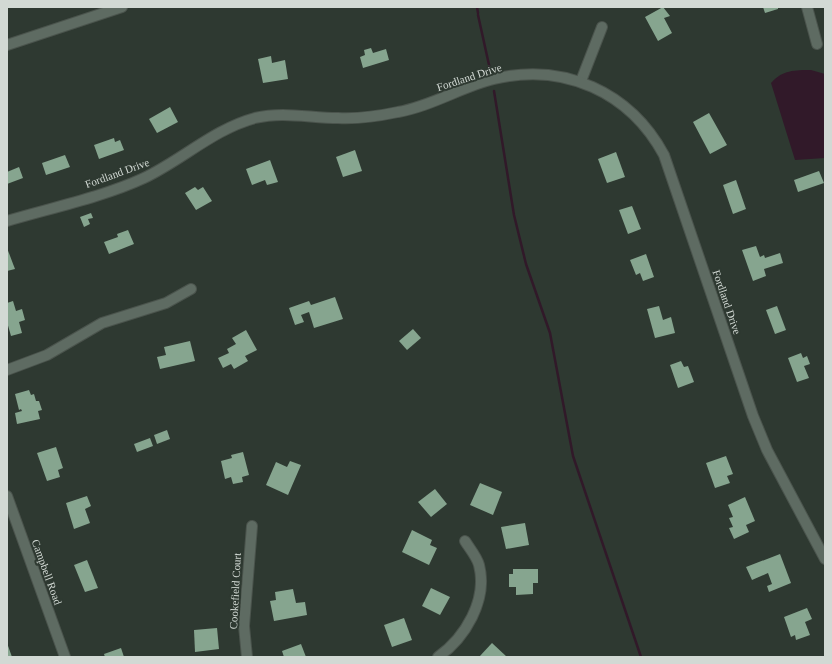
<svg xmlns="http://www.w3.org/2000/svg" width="832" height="664" font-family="'Times New Roman',serif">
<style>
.water{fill:#311929}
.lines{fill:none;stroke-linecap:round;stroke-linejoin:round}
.stream{stroke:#311929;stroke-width:2.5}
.building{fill:#86a58f}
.street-casing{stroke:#4b544d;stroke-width:12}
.street{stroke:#5e6b62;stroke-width:10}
.labels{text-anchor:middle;stroke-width:4;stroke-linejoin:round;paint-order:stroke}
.street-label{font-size:11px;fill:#d2d9d4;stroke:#2e3931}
</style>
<rect width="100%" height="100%" fill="#2e3931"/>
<path class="water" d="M811,70L825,74V158L795,160L771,83C782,70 795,70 811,70Z"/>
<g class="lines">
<g class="stream">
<polyline points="477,7 478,13"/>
<polyline points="478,15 491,74"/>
<polyline points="494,91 514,215 526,264 550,333 573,456 641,657"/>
</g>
</g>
<g class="building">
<polygon points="663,7 670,16 664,18 672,33 658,41 645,17"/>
<polygon points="763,7 778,7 778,9 765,13"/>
<polygon points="371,48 373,53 386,49 389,60 363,68 360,57 365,55 364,50"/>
<polygon points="271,56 272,63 285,60 288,79 263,83 258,59"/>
<polygon points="170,107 178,122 157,133 149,119"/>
<polygon points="709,113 727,145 710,154 693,122"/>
<polygon points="114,138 115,142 120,140 124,150 99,159 94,145"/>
<polygon points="355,150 362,171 343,177 336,157"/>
<polygon points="616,152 625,177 607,183 598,159"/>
<polygon points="65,155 70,167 46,175 42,163"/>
<polygon points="270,160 278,182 267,185 265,180 252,185 246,169"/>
<polygon points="19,167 23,178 7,184 7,172"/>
<polygon points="819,171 824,183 798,192 794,180"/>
<polygon points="736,180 746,209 733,214 723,185"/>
<polygon points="195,187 198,190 203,187 212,201 196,210 185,193"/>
<polygon points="632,206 641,229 628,234 619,210"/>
<polygon points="91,213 93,218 88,219 90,224 84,227 80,217"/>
<polygon points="128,230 134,244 109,254 104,242 118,237 117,234"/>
<polygon points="756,246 760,257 764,255 765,258 780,253 783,263 764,269 766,276 753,281 742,250"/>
<polygon points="7,248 15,269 7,271"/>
<polygon points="646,254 654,277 643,281 640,273 636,275 630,260"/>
<polygon points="335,297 343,319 314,328 309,312 301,315 304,322 295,325 289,308 309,301 311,305"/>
<polygon points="13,301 16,311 22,309 25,320 19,322 22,333 11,336 7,322 7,303"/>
<polygon points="659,306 663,320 671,317 675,333 655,338 647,309"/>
<polygon points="777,306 786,330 775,334 766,310"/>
<polygon points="413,329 421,338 407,350 399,341"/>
<polygon points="246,330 257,350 245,356 248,361 234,369 231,364 223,368 218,358 229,353 227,349 236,344 232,338"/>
<polygon points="190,341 195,361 160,369 157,357 166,355 164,347"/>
<polygon points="801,353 803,358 807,356 810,364 804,366 809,378 797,382 788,358"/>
<polygon points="681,361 684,367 688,366 694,382 678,388 670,365"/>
<polygon points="29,390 31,395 34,394 36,401 39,401 42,410 38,411 40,419 17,424 15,413 22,411 21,409 19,410 15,394"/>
<polygon points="167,430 170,439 157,444 154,435"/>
<polygon points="150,438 153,446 137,452 134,444"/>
<polygon points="56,447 63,468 58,470 60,477 47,481 37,453"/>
<polygon points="243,452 249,475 242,477 243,482 233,484 231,477 225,479 221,461 232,458 231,455"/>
<polygon points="726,456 733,474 727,476 730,483 715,488 706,463"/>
<polygon points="290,461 301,465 288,495 266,485 276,462 287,467"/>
<polygon points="480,483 502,492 493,515 470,505"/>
<polygon points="435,489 447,504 431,517 418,502"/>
<polygon points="87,496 91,506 85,509 90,523 74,529 66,503"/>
<polygon points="745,497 755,521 746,525 749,532 734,539 729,528 733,527 729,518 733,517 728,505"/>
<polygon points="525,523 529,545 506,549 501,527"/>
<polygon points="412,530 432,540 430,545 437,548 429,565 402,552"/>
<polygon points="780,554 791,583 769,592 767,586 772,584 768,573 752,580 746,567"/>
<polygon points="87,560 98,588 85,592 74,565"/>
<polygon points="513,569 538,569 538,583 533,583 533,594 516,595 516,587 509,587 509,574 513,574"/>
<polygon points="431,588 450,597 440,615 422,606"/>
<polygon points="293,589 296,603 305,602 307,615 274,621 270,601 276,600 275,592"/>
<polygon points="807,608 812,619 805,622 810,635 796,640 795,635 791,637 784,617"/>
<polygon points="404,618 412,640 392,647 384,625"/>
<polygon points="217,628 219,649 195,652 194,630"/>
<polygon points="7,643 12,657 7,657"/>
<polygon points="492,643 507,657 479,657"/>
<polygon points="301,644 306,657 284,657 282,651"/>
<polygon points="121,648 124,657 105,657 104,654"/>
</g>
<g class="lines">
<g class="street-casing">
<g id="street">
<polyline points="807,7 817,44"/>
<polyline points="7,45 122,7"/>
<polyline points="581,81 602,27"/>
<path d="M7,221C51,208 103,197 144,178C182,160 214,129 255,118C283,111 310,118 338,118C357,119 379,116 398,112C432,106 461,87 494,79C564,62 630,92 664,155L753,416L767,450L825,559"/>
<polyline points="7,370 47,355 102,323 166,303 191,289"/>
<polyline points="7,496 65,657"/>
<polyline points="247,657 244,626 252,526"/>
<path d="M438,657C465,638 488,600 479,565C477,557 470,549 465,541"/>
</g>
</g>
<use href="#street" class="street"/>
</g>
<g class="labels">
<g class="street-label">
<text transform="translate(469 77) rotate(-18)" y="4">Fordland Drive</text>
<text transform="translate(117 173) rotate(-20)" y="4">Fordland Drive</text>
<text transform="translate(727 302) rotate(71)" y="4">Fordland Drive</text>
<text transform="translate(47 572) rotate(70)" y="4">Campbell Road</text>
<text transform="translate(235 591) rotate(-87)" y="4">Cookefield Court</text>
</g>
</g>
<rect width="832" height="664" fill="none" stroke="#d2d9d4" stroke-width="16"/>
</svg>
